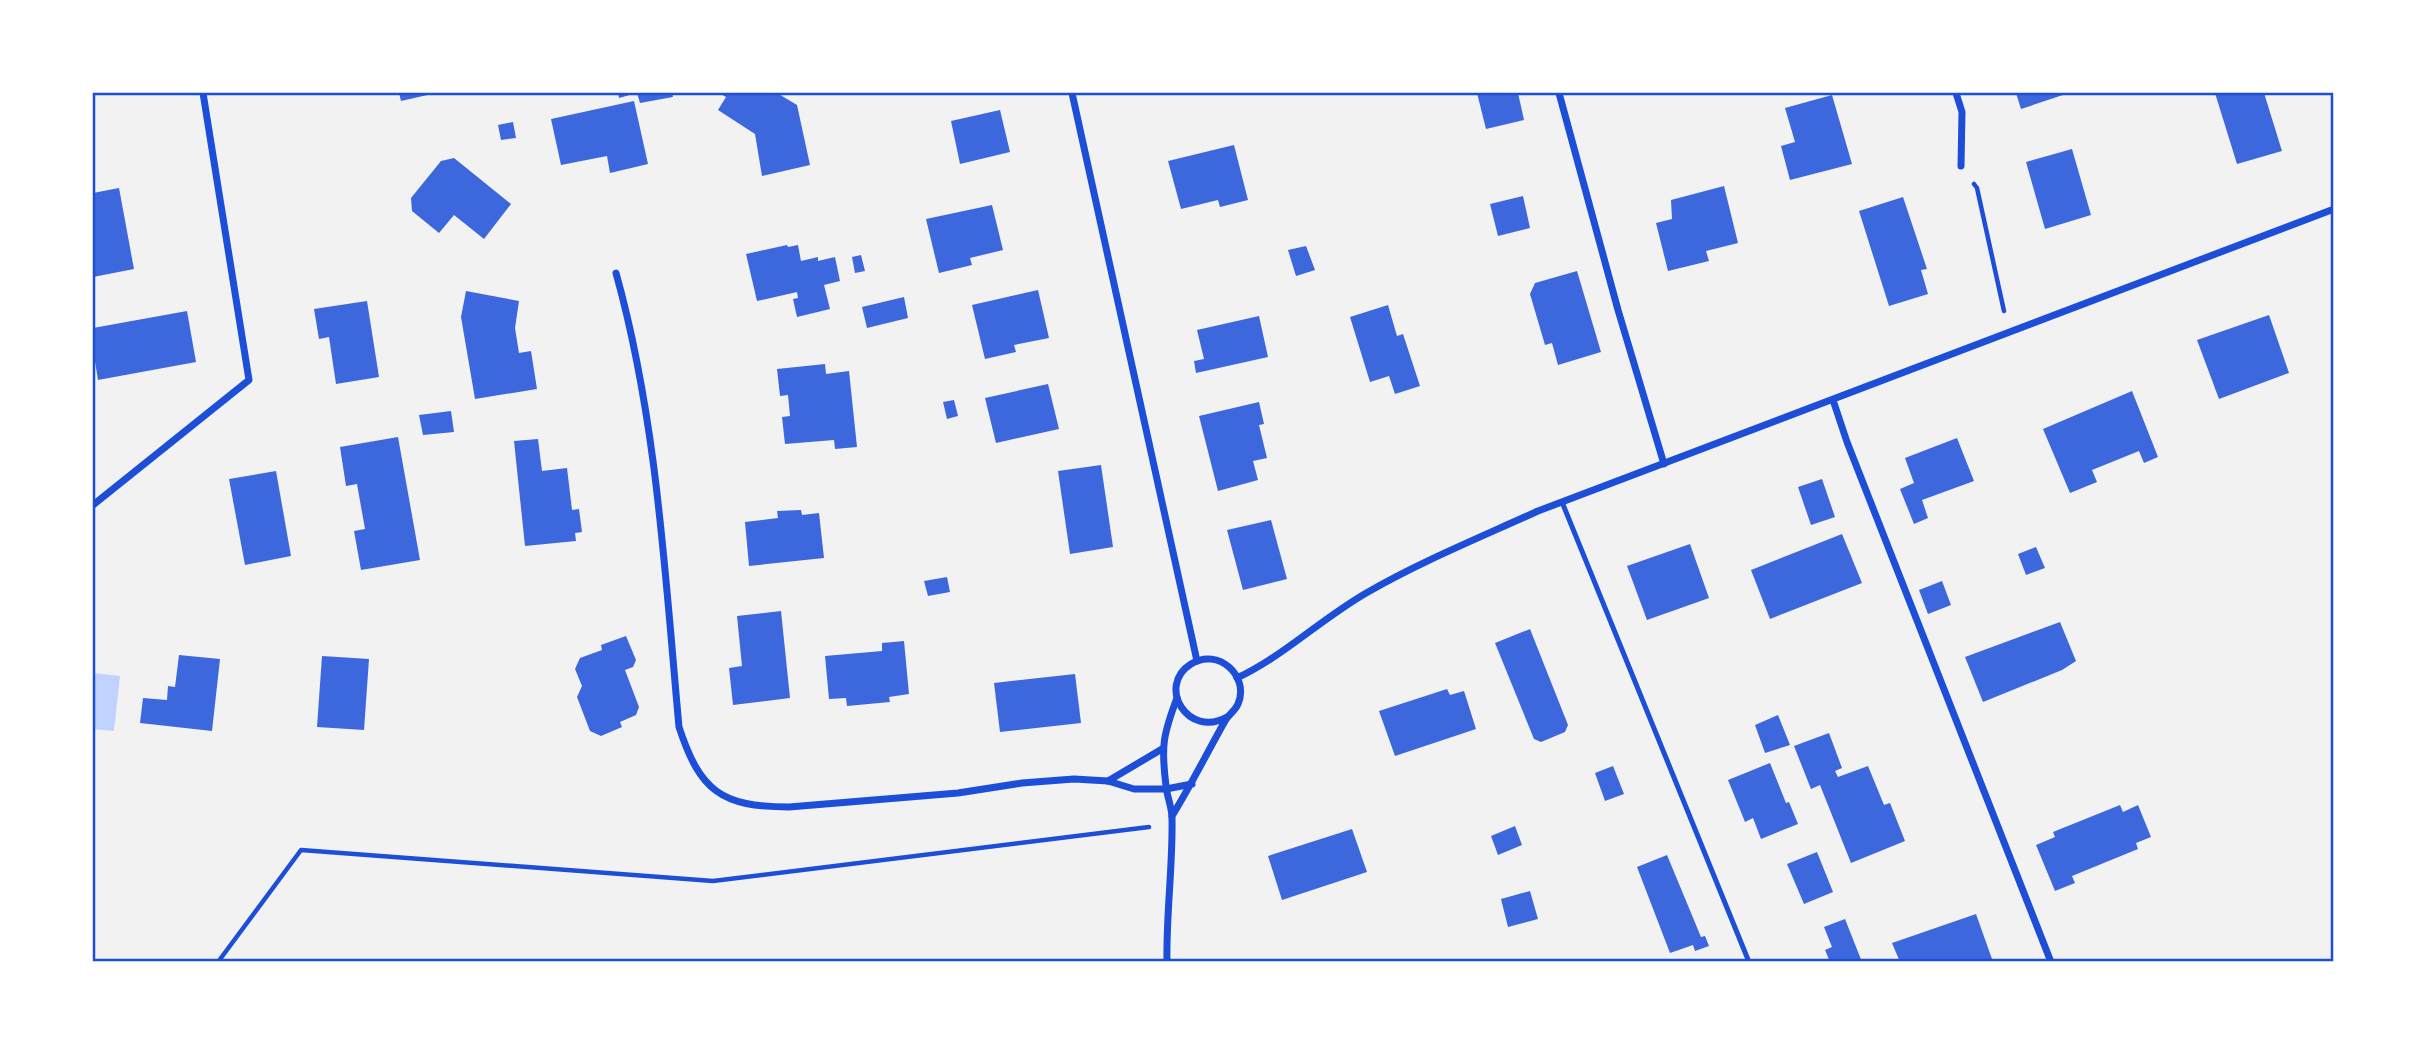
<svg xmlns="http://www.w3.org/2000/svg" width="2427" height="1055" font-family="'Sofia Sans Condensed',sans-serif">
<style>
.water{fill:#bfd3fe}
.building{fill:#3d67dc}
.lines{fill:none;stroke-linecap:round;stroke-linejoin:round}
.path{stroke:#1d4ed8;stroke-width:4.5}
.service{stroke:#1d4ed8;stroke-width:5}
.minor{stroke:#1d4ed8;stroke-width:7}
.neatline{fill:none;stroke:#1d4ed8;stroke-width:2.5}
</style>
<rect width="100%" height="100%" fill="#f2f2f2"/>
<polygon class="water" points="93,673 120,676 114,731 93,729"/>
<g class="building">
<polygon points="399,93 431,93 432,94 401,101"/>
<polygon points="618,93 672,93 673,97 640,103 637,93 619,98"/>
<polygon points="719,93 777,93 797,105 810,165 762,176 755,134 718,110 726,97"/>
<polygon points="1477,93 1518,93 1524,120 1486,129"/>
<polygon points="2016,93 2069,93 2021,109"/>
<polygon points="2215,93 2264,93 2282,151 2237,164"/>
<polygon points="1832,95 1852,164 1790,180 1781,146 1795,142 1785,108"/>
<polygon points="634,101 648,164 610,173 607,156 561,165 551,119"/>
<polygon points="1000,110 1010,152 960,164 951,121"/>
<polygon points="513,122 516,138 501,140 498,125"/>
<polygon points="1234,145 1248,200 1220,207 1218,200 1181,209 1168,161"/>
<polygon points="2072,149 2091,215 2045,229 2026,162"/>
<polygon points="454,158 511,204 484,239 454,215 439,233 412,211 411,198 441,161"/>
<polygon points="1724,186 1738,243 1706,251 1709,261 1668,271 1656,223 1672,219 1671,200"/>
<polygon points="119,188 134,269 93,277 93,193"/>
<polygon points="1523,196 1530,228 1498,236 1490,204"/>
<polygon points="1903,197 1927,269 1921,270 1928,294 1889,306 1859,211"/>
<polygon points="992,205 1003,250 970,258 972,265 939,273 926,219"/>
<polygon points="787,245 788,247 798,245 801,261 818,257 818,261 835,257 840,281 824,285 830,309 797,317 793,299 798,298 797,292 757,301 746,254"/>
<polygon points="1306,246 1315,270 1296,276 1288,250"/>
<polygon points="861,255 865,271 855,273 852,257"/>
<polygon points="1577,271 1601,352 1558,365 1552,343 1545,345 1530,294 1535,283"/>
<polygon points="1038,290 1049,338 1014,345 1016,352 985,359 972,305"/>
<polygon points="466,291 519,301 515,328 519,353 531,351 537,389 475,399 461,317"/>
<polygon points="904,297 908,318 867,328 862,307"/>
<polygon points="367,301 379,377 336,384 329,337 319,339 314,309"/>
<polygon points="1388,305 1397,336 1403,334 1420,386 1395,394 1389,376 1370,382 1350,317"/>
<polygon points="187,311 196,362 98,380 93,349 93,328"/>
<polygon points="2269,315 2289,373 2219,399 2197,340"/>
<polygon points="1259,316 1268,357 1196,373 1194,361 1204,359 1197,330"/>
<polygon points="825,364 826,374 849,371 857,447 835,449 834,440 785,444 782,417 790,416 788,395 780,396 777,369"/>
<polygon points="1048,384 1059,429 996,443 985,398"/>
<polygon points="2132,391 2158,457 2144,463 2139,451 2092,470 2097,482 2070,493 2043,429"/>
<polygon points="954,400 958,416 947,419 943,402"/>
<polygon points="1259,402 1264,424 1259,425 1267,458 1253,461 1258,480 1218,491 1199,416"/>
<polygon points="451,411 454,432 423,435 419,415"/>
<polygon points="398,437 420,560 361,570 354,531 365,529 357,484 346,486 340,447"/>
<polygon points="1957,438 1974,481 1922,500 1928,518 1914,524 1900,489 1914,483 1905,458"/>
<polygon points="538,439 542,471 567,468 572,510 579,509 582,532 575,533 576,541 525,546 514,441"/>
<polygon points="1101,465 1113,547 1070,554 1058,471"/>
<polygon points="276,471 291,556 245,565 229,479"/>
<polygon points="1822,479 1835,517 1811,525 1798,487"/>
<polygon points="801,510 802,515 819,513 824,558 749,566 745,522 778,518 777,511"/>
<polygon points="1271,520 1287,579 1243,590 1227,530"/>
<polygon points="1842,534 1862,583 1770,619 1751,570"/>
<polygon points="1690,544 1709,598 1647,620 1627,566"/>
<polygon points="2036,547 2045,568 2026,575 2018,554"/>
<polygon points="947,577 950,592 928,596 924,581"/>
<polygon points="1942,581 1951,605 1928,614 1919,590"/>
<polygon points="781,611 790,698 733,705 729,668 742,666 737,616"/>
<polygon points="2060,622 2076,661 2062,670 1983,702 1965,657"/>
<polygon points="1530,629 1568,725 1565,732 1541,742 1534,739 1495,643"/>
<polygon points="626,636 636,660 633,667 625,670 639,707 636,715 620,722 622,727 601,736 590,731 577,697 582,686 575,669 580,658 602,650 601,645"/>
<polygon points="904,641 909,694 889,697 890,702 847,706 846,698 829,699 825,656 882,651 882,643"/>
<polygon points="179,655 220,659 212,731 140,723 143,698 167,700 168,686 175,687"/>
<polygon points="322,656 369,659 364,730 317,727"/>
<polygon points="1075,674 1081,723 1000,732 994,683"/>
<polygon points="1447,689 1450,695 1464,691 1476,729 1395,756 1379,711"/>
<polygon points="1778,715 1790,745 1765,753 1755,725"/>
<polygon points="1829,733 1842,768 1835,771 1838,777 1868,766 1884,805 1890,803 1905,841 1851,863 1820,785 1811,789 1794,746"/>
<polygon points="1770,763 1786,803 1789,802 1798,824 1761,839 1753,818 1745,822 1728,780"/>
<polygon points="1613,766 1624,794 1605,801 1595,773"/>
<polygon points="2120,805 2123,812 2138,805 2151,837 2136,843 2138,849 2072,876 2075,883 2055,891 2036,845 2055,837 2053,832"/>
<polygon points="1515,826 1522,845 1498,855 1491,836"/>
<polygon points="1352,829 1367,872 1282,900 1268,856"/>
<polygon points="1817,852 1833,892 1804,904 1787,864"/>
<polygon points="1667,855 1701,937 1705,936 1709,946 1695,951 1693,945 1670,953 1637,867"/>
<polygon points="1530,891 1538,919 1508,927 1501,899"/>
<polygon points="1976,914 1992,959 1983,962 1900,962 1892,943"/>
<polygon points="1845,919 1862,962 1830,962 1825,950 1832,947 1824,927"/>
</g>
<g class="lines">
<g class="path">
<polyline points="1974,184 1977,188 2004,311"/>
<polyline points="218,962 301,850 713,881 1149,827"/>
</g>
<polyline class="service" points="1562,502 1749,962"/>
<g class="minor">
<polyline points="1072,93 1197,661"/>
<polyline points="1559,93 1618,310 1664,464"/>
<polyline points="1956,93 1962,112 1961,166"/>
<path d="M616,273C657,420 665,575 679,727C700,791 721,807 789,807L958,793L1022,783L1074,779L1108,781L1134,789H1166L1192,784"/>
<polyline points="1833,400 1847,442 2051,962"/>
<polyline points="93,505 249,380 203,93"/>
<path d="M1237,678C1284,656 1322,618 1368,592C1422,561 1481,537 1538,511L2334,209"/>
<polyline points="1108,781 1162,749"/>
<path d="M1172,816C1191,785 1207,753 1225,721C1228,715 1235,711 1238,704C1250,676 1218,647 1191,664C1156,686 1188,739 1227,717"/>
<path d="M1167,962C1166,914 1173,866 1172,818C1172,807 1167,797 1166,786C1161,746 1163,735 1177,698"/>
</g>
</g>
<rect width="2427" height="1055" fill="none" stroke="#ffffff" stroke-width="189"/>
<rect x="94" y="94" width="2238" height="866" class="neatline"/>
</svg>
